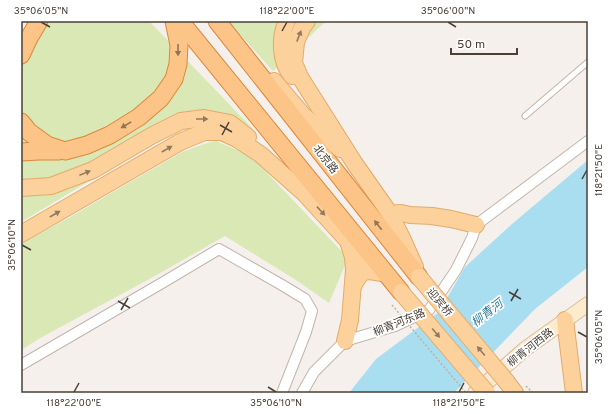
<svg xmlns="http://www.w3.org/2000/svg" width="609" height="414" font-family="Overpass,'Noto Sans SC',sans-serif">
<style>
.green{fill:#d9e8b4}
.water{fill:#a8def0}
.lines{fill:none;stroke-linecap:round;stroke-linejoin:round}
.service-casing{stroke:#c1b6ad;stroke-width:7}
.minor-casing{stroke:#c1b6ad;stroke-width:12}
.secondary-casing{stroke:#d7be9d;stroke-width:16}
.primary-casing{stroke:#e3ab6b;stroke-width:18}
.trunk-casing{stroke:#dc883d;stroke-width:19}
.path{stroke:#c2b09e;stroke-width:1.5;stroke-dasharray:2 2;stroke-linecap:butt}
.service{stroke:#fff;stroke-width:5}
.minor{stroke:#fff;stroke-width:10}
.secondary{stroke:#feeacc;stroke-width:14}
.primary{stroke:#fdd19c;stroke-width:16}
.trunk{stroke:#fcc486;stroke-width:17}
.primary-bridge-casing{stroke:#e3ab6b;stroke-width:18;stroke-linecap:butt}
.path-bridge{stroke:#c2b09e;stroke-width:1.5;stroke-dasharray:2 2;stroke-linecap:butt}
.primary-bridge{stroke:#fdd19c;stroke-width:16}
.oneway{fill:#917a60}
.oneway2{fill:#917557}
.ticks{fill:none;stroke:#494038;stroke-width:1.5}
.labels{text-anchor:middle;stroke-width:3.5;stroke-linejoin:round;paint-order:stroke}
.street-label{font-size:11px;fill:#494038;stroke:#fff}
.water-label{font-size:12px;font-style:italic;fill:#2b7994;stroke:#fff}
.neatline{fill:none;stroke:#494038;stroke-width:1.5}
.ticks-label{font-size:10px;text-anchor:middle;fill:#494038}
</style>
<rect width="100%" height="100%" fill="#f5f0eb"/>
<g class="green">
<polygon points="46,21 149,21 253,129 176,129 21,222 21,55"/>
<polygon points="228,21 326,21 273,71"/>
<polygon points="216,141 251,156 348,258 329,303 296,280 225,236 153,277 42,337 21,350 21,244 72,216 182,152 201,145"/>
</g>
<polygon class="water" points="588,160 588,267 535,309 454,393 349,393 376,359 439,312 465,267 512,224"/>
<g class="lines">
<g class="service-casing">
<polyline id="service" points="525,116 588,62"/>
</g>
<g class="minor-casing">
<g id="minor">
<polyline points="21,365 162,283 219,249 282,285 305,299 312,311 306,332 282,393"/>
<polyline points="302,393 314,372 345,341 395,326 429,310 456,270 472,238 476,225 588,141"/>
</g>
</g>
<g class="secondary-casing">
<polyline id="secondary" points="475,393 525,349 588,304"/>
</g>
<g class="primary-casing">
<g id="primary">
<path d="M287,21C279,37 280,62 292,76"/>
<polyline points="307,21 302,28 296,42 294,63 300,77 355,164 390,214 402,238 415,267"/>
<polyline points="274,81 302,114 340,149"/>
<polyline points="21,188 51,186 93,170 151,136 181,121 204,118 230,123 248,137"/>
<polyline points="390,214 401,213 410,215 432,216 451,219 476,225"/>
<polyline points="21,234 180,142 204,132 222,132 237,139 260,154 304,193 348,241 366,258"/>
<path d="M353,286C363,269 363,270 382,273"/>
<polyline points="565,320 574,393"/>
<polyline points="345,341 350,320 354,270 353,257 348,241"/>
<polyline points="506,381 515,393"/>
</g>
</g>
<g class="trunk-casing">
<g id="trunk">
<polyline points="180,21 401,292"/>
<polyline points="217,21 419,277"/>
<polyline points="21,55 29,38 39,21"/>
<polyline points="21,122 29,132 47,145 65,151 87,145 110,135 139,117 161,98 174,79 178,64 179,45 174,21"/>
<polyline points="21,152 39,151 59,151"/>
</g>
</g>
<polyline class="path" points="526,386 533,393"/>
<use href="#service" class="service"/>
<use href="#minor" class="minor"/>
<use href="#secondary" class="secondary"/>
<use href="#primary" class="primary"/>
<use href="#trunk" class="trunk"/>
<g class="primary-bridge-casing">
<g id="primary-bridge">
<polyline points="419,277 506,381"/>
<polyline points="401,292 487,393"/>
</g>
</g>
<polyline class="path-bridge" points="392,305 466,393"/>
<use href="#primary-bridge" class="primary-bridge"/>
</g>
<defs><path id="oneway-solid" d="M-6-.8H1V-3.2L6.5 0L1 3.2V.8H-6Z"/></defs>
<g class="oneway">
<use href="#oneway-solid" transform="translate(299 36) rotate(-69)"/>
<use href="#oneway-solid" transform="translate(202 119)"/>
<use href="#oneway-solid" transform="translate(167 149) rotate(-30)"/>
<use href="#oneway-solid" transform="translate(85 173) rotate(-22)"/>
<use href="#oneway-solid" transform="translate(321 211) rotate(47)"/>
<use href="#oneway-solid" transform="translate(55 214) rotate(-30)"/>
<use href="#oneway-solid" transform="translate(436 333) rotate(50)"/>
<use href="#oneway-solid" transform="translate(481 351) rotate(-130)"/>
</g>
<g class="oneway2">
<use href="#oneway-solid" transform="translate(178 50) rotate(90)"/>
<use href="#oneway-solid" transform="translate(126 125) rotate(149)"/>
<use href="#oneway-solid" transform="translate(378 225) rotate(-128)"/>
</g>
<path class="ticks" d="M41,22L50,27M448,22L456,27M282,31L287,22M220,125L232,132M222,135L229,122M582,179L587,170M22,245L31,250M509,292L521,299M118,301L130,308M511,301L518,289M121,310L128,298M578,332L587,337M268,387L276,392M74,392L79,383M459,392L464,383"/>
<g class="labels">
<g class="street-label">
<text transform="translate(326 159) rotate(52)" y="4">北京路</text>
<text transform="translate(440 302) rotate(50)" y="4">迎宾桥</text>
<text transform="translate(399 322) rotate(-22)" y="4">柳青河东路</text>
<text transform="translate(530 347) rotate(-38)" y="4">柳青河西路</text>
</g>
<g class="water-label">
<text transform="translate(487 313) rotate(-38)" y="4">柳青河</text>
</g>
</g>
<rect width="609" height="414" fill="none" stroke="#ffffff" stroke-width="44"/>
<path d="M451 48v6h66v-6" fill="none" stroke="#494038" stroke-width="2"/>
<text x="457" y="48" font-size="12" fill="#494038" stroke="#ffffff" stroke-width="3" paint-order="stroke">50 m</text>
<rect x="22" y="22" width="565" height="370" class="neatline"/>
<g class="ticks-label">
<text x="41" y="14">35°06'05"N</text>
<text x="287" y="14">118°22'00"E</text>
<text x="448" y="14">35°06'00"N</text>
<text transform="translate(598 170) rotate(-90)" y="4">118°21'50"E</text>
<text transform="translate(11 245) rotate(-90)" y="4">35°06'10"N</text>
<text transform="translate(598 337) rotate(-90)" y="4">35°06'05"N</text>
<text x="74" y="406">118°22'00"E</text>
<text x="276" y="406">35°06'10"N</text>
<text x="459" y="406">118°21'50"E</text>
</g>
</svg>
